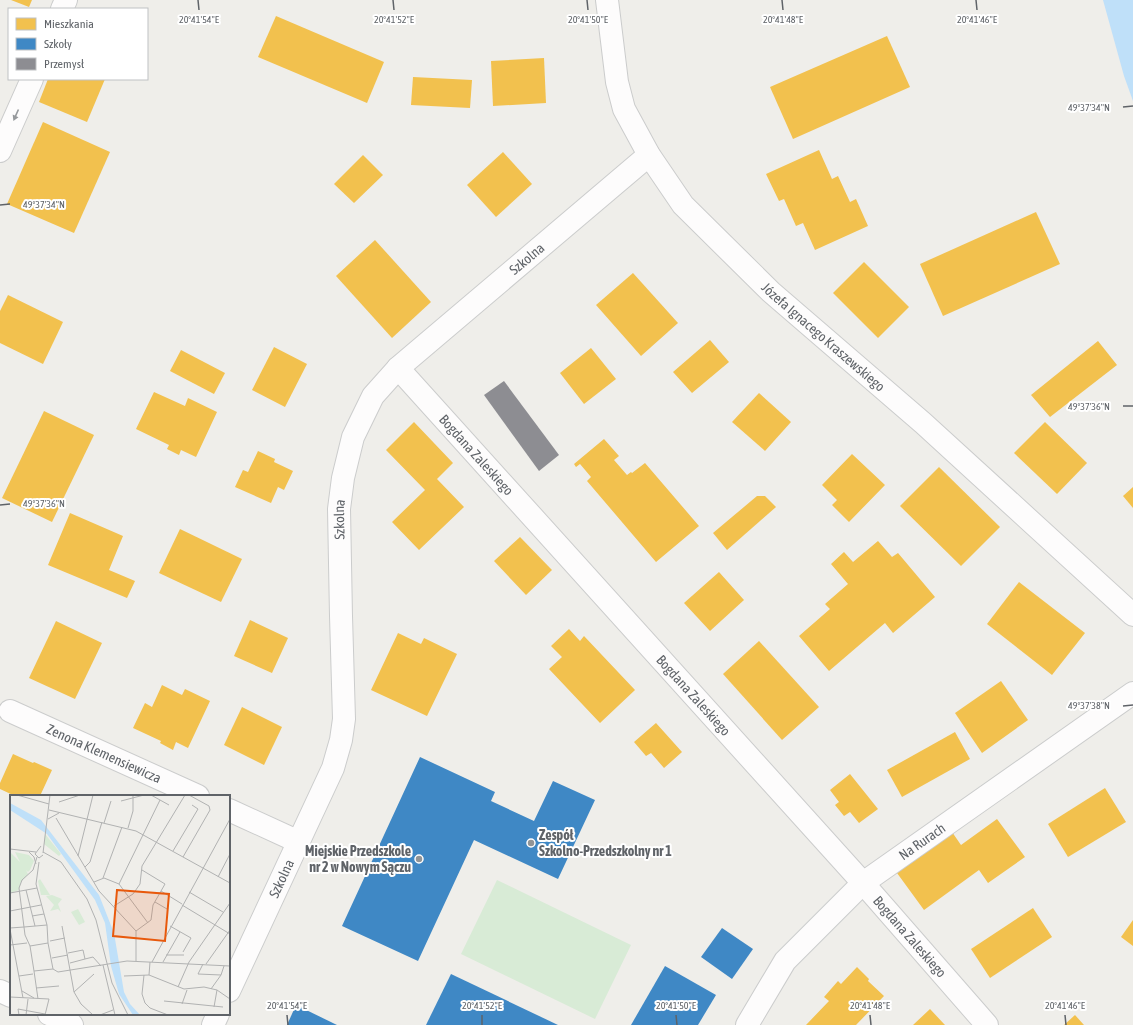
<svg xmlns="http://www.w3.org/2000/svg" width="1133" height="1025" font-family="'Asap Condensed',sans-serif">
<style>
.green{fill:#d8ebd6}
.water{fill:#bfe0f9}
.homes{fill:#f2c14e}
.schools{fill:#3f88c5}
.industry{fill:#8d8d92}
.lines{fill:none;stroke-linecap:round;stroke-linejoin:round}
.minor-casing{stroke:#cbcccc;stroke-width:24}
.minor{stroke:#fdfcfc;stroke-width:22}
.oneway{fill:#96999c}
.ticks{fill:none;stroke:#5f6368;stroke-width:1.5}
.poi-dot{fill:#919496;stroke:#fff;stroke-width:1.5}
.labels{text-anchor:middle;stroke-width:4;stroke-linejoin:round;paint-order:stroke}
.street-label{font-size:14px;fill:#5f6368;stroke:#fff}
.poi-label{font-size:14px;font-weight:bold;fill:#5f6368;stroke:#fff;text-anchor:start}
.inset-road{fill:none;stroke:#b1b2b2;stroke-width:1}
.view{fill:#e8590c;fill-opacity:0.15;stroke:#e8590c;stroke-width:2}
.inset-edge{fill:none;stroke:#5f6368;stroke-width:2}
.ticks-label{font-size:10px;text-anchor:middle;fill:#5f6368;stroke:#fff;stroke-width:4;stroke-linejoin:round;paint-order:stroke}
</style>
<rect width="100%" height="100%" fill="#efeeea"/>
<polygon class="green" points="497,880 631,945 595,1019 461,954"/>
<polygon class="water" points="1103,0 1133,0 1133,101 1124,76"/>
<g class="homes">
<polygon points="11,0 32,0 29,7"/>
<polygon points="276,16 384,62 367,103 258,57"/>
<polygon points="887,36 910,87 793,139 770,87"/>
<polygon points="544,58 546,103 493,106 491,61"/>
<polygon points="413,77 472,80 470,108 411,105"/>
<polygon points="48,79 105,79 87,122 39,102"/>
<polygon points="43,122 110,152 74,233 7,204"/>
<polygon points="819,150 832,179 838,176 850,202 856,199 868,226 815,250 803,223 796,226 784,199 779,201 766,174"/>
<polygon points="503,152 532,184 496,217 467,185"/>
<polygon points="363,155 383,175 354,203 334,184"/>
<polygon points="1036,212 1060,264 943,316 920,264"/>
<polygon points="375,240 431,302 392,338 336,276"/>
<polygon points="864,262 909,307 878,338 833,293"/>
<polygon points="633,273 678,323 641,356 596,305"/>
<polygon points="8,295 63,322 43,364 0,343 0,311"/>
<polygon points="710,340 729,362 692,393 673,372"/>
<polygon points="1098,341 1117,365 1050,417 1031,395"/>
<polygon points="274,347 307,364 285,407 252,390"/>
<polygon points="591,348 616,379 584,404 560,373"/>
<polygon points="181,350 225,373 214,394 170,371"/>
<polygon points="154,392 185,406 188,398 217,412 196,457 181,450 179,455 167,449 169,445 136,429"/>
<polygon points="759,393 791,422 765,451 732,422"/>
<polygon points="44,411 94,435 52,522 2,498"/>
<polygon points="414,422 453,463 437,479 464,507 419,550 392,522 425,490 386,450"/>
<polygon points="1045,422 1087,463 1057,494 1014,453"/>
<polygon points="604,439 619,456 614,460 627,475 631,472 632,473 645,463 699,526 656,562 587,481 591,477 580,464 576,467 574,464"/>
<polygon points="258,451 275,459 274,462 293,471 284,490 278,487 271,503 235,487 243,470 248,472"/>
<polygon points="852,454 885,485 849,522 832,505 837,500 822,485"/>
<polygon points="939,467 1000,527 961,566 900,506"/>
<polygon points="1133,487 1133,508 1123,496"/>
<polygon points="757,496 765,496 776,507 727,550 713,533"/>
<polygon points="70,513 123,536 109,570 135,581 127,598 48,565"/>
<polygon points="180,529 242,559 221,602 159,573"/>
<polygon points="520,537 552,570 526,595 494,561"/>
<polygon points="878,541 892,557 898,553 935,597 893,633 885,623 829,671 799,636 830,609 825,604 848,584 831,564 844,552 853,562"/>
<polygon points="719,572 744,600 710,631 684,603"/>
<polygon points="1019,582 1085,633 1052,675 987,624"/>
<polygon points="250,620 288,638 272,673 234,656"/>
<polygon points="56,621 102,643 75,699 29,678"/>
<polygon points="569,629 580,641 584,636 635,690 600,723 549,669 562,657 551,646"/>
<polygon points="398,633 421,644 424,638 457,654 427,716 371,690"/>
<polygon points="759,641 819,707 782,740 723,674"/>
<polygon points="1001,681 1028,720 982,753 955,713"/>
<polygon points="162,685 182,695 185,689 210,701 188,748 176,742 173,750 160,743 161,741 133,728 145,703 152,707"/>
<polygon points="242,707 282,727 264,765 224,745"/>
<polygon points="656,723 682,752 664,768 651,753 646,756 634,742"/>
<polygon points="955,732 970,759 902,797 887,770"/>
<polygon points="13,754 33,763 34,762 52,770 40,796 15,796 0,789 0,783"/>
<polygon points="850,774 878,809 859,823 850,812 844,816 835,805 839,802 830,790"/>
<polygon points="1105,788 1126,822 1068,857 1048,824"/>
<polygon points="997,819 1025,857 988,883 979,870 924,910 897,873 952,832 961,845"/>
<polygon points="1033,908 1052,937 990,978 971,949"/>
<polygon points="1133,920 1133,946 1121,937"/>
<polygon points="857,967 869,979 868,981 884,996 856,1025 806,1025 829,1001 824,997 838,981 841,984"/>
<polygon points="930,1009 945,1025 913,1025"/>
<polygon points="1075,1015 1084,1025 1064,1025"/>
</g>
<g class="schools">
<polygon points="420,757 495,792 491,801 534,821 553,781 595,800 558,879 474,840 418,961 342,926"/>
<polygon points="722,928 753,949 732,979 701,957"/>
<polygon points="665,966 716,995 698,1025 631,1025"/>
<polygon points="451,974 558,1025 426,1025"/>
<polygon points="296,1005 337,1025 287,1025"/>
</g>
<polygon class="industry" points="504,381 559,455 539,471 484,395"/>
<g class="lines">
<g class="minor-casing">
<g id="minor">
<path id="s1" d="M607,0L617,82L624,109L649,155L683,205L771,292L923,423L1133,615"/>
<polyline points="62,9 66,0"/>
<polyline points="0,151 32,79"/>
<path id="s2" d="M398,368L863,883L987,1025"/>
<path id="s3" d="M10,711L198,796"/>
<polyline points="229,810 299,842"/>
<polyline points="0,991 11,996"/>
<path id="s4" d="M229,991L333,768L341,740L344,719L341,616L339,509L343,478L353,437L373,396L398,368L649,155"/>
<polyline points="49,1014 72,1025"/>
<polyline points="213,1025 218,1014"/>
<path id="s5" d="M747,1025L785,961L863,883L1133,693"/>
</g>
</g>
<use href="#minor" class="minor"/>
</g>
<defs><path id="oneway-solid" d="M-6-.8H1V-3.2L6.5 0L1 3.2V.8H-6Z"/></defs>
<use class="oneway" href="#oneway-solid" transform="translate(16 115) rotate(114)"/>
<path class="ticks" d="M198,0L199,10M393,0L394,10M587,0L588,10M782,0L783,10M976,0L977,10M1123,107L1133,106M0,205L10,204M1123,406H1133M0,505L10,504M1123,706L1133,705M287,1015L288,1025M482,1015V1025M676,1015L677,1025M870,1015L871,1025M1065,1015L1066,1025"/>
<g class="poi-dot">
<circle cx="531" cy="843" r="4"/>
<circle cx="419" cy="859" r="4"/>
</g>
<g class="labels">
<g class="street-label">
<text dy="5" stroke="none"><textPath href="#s4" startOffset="832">Szkolna</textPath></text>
<text dy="5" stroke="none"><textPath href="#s1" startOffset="416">Józefa Ignacego Kraszewskiego</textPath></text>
<text dy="5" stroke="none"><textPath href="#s2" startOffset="117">Bogdana Zaleskiego</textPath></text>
<text dy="5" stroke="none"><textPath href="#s4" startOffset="496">Szkolna</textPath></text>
<text dy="5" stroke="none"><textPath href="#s2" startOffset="441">Bogdana Zaleskiego</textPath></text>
<text dy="5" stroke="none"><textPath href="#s3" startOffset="103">Zenona Klemensiewicza</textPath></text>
<text dy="5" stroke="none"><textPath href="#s5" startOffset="257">Na Rurach</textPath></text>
<text dy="5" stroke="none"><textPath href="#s4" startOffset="124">Szkolna</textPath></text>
<text dy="5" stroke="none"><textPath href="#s2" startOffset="765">Bogdana Zaleskiego</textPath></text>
</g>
<g class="poi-label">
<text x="539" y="840">Zespół<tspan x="539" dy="16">Szkolno-Przedszkolny nr 1</tspan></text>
<text x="411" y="856" text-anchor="end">Miejskie Przedszkole<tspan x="411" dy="16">nr 2 w Nowym Sączu</tspan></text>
</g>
</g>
<g transform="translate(10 795)">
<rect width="220" height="220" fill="#efeeea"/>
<path d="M35,39L51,59L49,61L34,49ZM0,57L10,67L5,57L19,60L24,66L20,75L18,77L16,75L18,79L11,87L9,95L0,98ZM30,84L40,100H31L28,86ZM42,100L52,104L48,109L51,117L48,114L40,116L44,110L36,101ZM68,114L75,127L69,130L61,117Z" fill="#d8ebd6"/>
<path d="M0,8L31,25L89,100L104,138L114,197L120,209L130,220H123L109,199L101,171L95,128L85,105L37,39L0,15Z" fill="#bfe0f9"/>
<path class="inset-road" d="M7,0L39,9M141,0L159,10M111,6L134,0M49,7L70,0M39,15L126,36L220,88M46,23L89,96L126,136V166M38,24L49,18M94,28L101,6M118,33L123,16V0M31,51L25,59L29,63L33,60M0,54L26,57M163,56L188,14L182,10M19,57L24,62L26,69M33,57L51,67L77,104L86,125L102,188L118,220M33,58L40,0M68,61L83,0M173,62L200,15L199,11L179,0M29,67L26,89L37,130L38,148M75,72L80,67L92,27M208,82L220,59M93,83L112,32M84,87L94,83L109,89L138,128M109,89L150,5M16,95L25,131M151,96L172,109M179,97L213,117M0,98L27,93M145,107L157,114M172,110L220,139M104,111L123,99L130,89L132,71L175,0M0,116L31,110M22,121L34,119M52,131L64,197L71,209L83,220M160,131L181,143L173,157M14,132L37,130M0,133L14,132M0,134L13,203M126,136L141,125L143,110L155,89L132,75M40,146L55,143M38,148L43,174L48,177L117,166L220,171M0,150L17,148M20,151L15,140L9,93L12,85L23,75L27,62M20,151L24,176M20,151L38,148M58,158L73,155L75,164L60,168M156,160H174M42,163L58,160M75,164L83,162L91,171M140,167L139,180L174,194L194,192L207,195L220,204M142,167L220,24M153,167L170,137M193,169L188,179L211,180M196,169L220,135M93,170L105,220M24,176L28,204M24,176L43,174M134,180L132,199L135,208L140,213L158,220M9,181L23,179M114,181L139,180M168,192L179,167L220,108M26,193L49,191M201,194L211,180L214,171M12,196L24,203M64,197L84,179M0,202L39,204L35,220M154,206L213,212M172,209L177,195M204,212L207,195M9,220L8,214L35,219M16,220L18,204M90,220L103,215"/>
<path class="view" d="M107,95L159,99L155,146L103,141Z"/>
<rect width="220" height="220" class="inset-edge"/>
</g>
<g class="ticks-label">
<text x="199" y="23">20°41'54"E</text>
<text x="394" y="23">20°41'52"E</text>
<text x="588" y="23">20°41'50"E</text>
<text x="783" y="23">20°41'48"E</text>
<text x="977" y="23">20°41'46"E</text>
<text x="1089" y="111">49°37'34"N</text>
<text x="44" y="208">49°37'34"N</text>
<text x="1089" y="410">49°37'36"N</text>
<text x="44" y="507">49°37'36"N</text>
<text x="1089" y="709">49°37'38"N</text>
<text x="287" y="1009">20°41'54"E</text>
<text x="482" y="1009">20°41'52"E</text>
<text x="676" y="1009">20°41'50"E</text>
<text x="870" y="1009">20°41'48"E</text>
<text x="1065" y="1009">20°41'46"E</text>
</g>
<rect x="8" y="8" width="140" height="72" fill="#ffffff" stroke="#bfc1c3"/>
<rect x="16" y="18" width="20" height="12" fill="#f2c14e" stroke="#bfc1c3"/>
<text x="44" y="28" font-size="12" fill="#5f6368">Mieszkania</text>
<rect x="16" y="38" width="20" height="12" fill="#3f88c5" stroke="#bfc1c3"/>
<text x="44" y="48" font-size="12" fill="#5f6368">Szkoły</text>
<rect x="16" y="58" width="20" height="12" fill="#8d8d92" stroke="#bfc1c3"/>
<text x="44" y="68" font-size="12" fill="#5f6368">Przemysł</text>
</svg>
